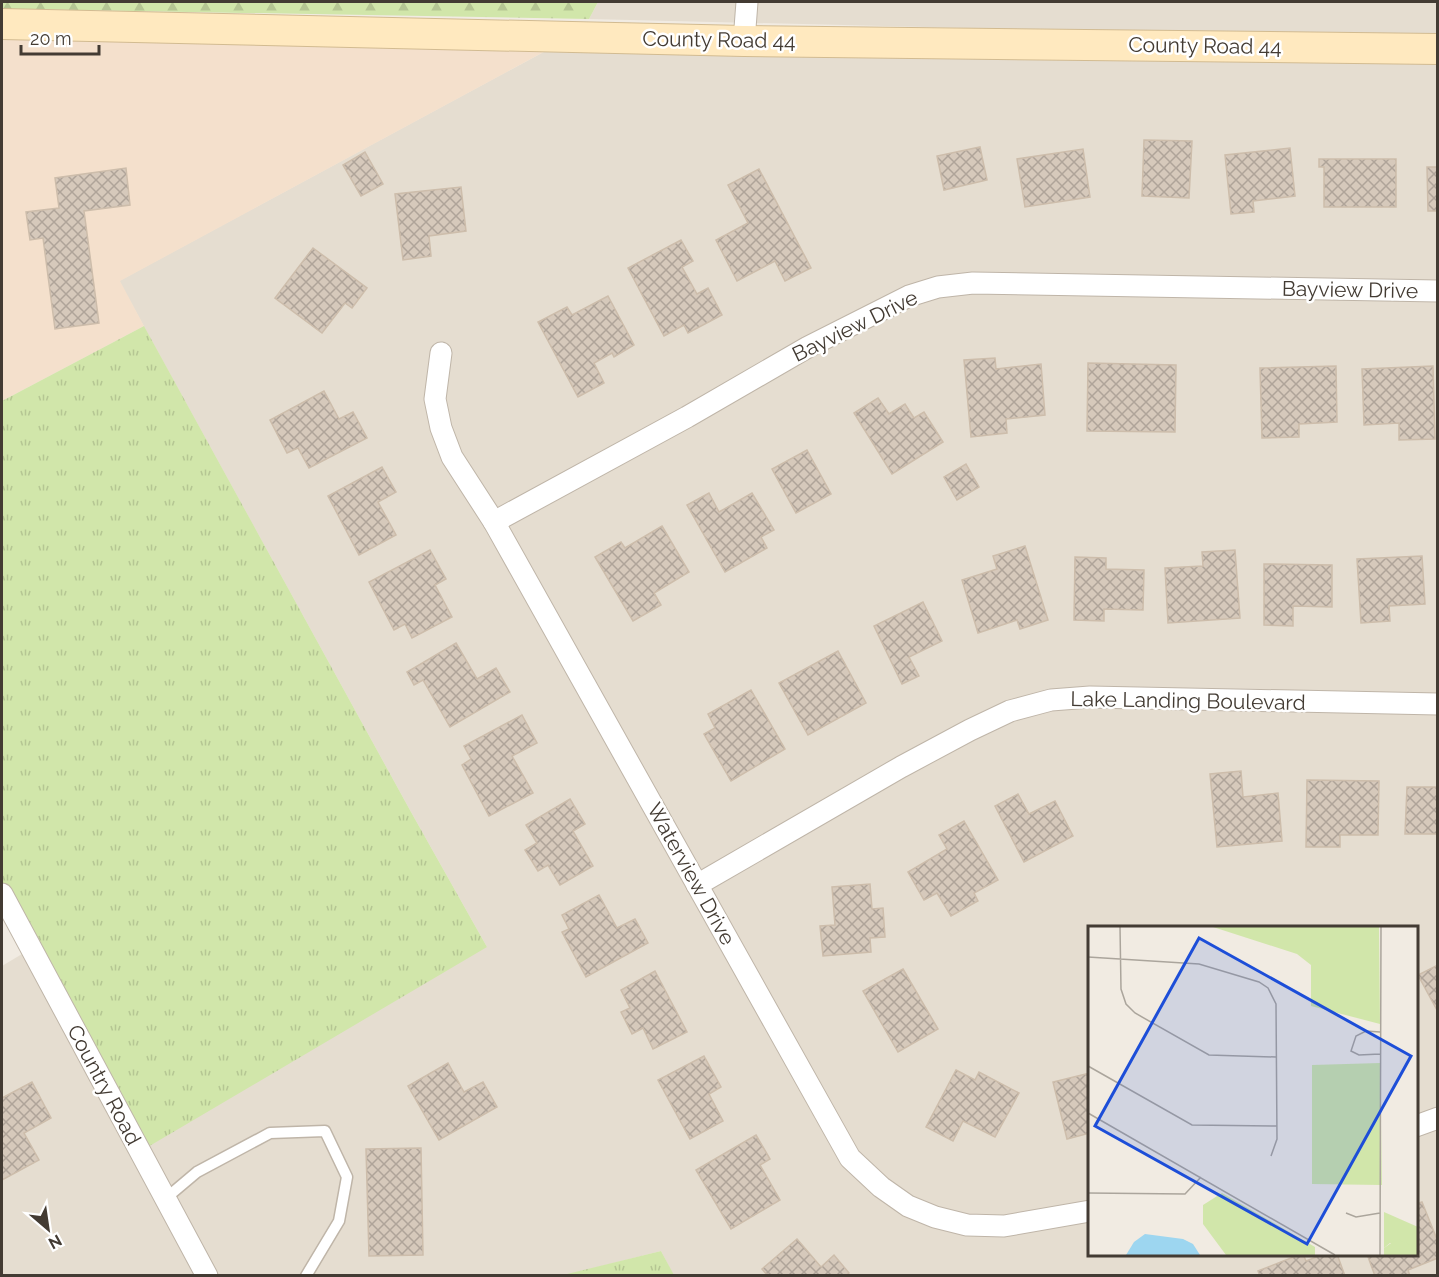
<svg xmlns="http://www.w3.org/2000/svg" width="1439" height="1277" font-family="Raleway,sans-serif">
<style>
.residential{fill:#e5ddd0;fill-rule:evenodd}
.commercial{fill:#f4e0cc}
.grass{fill:url(#grass-tufts)}
.forest{fill:url(#forest-firs)}
.building{fill:url(#building-cross-hatch);stroke:#cdbdab;stroke-width:1.5}
.lines{fill:none;stroke-linecap:round;stroke-linejoin:round}
.service-casing{stroke:#bfb5a8;stroke-width:13}
.minor-casing{stroke:#bfb5a8;stroke-width:23}
.secondary-casing{stroke:#d2bb91;stroke-width:32}
.service{stroke:#fff;stroke-width:10}
.minor{stroke:#fff;stroke-width:21}
.secondary{stroke:#ffe9bf;stroke-width:30}
.labels{text-anchor:middle;stroke-width:5;stroke-linejoin:round;paint-order:stroke}
.street-label{font-size:21px;fill:#433b33;stroke:#fff}
.inset-road{fill:none;stroke:#aba59c;stroke-width:1.5}
.view{fill:#1d4ed8;fill-opacity:0.15;stroke:#1d4ed8;stroke-width:3}
.inset-edge{fill:none;stroke:#433b33;stroke-width:3}
</style>
<defs>
<pattern id="grass-tufts" width="24" height="20" patternUnits="userSpaceOnUse" patternTransform="scale(1.5)"><rect width="24" height="20" fill="#d1e6aa"/><path d="M3 7l-1-3M5 7V3M7 7l1-3M15 17l-1-3M17 17v-4M19 17l1-3" fill="none" stroke="#b5c693"/></pattern>
<pattern id="forest-firs" width="22" height="20" patternUnits="userSpaceOnUse" patternTransform="scale(1.5)"><rect width="22" height="20" fill="#d1e6aa"/><path d="M5 1l3.5 6h-7zM16 11l3.5 6h-7z" fill="#b5c693"/></pattern>
<pattern id="building-cross-hatch" width="8" height="8" patternUnits="userSpaceOnUse" patternTransform="scale(1.5)"><rect width="8" height="8" fill="#d6c9bb"/><path d="M0 0l8 8M0 8l8-8" fill="none" stroke="#afa499"/></pattern>
</defs>
<rect width="100%" height="100%" fill="#f1ebe2"/>
<g class="residential">
<polygon points="598,2 1438,2 1437,35 1055,30 589,19"/>
<path d="M551,48L1057,59L1437,64V1275L674,1276L661,1251L562,1276L2,1275V966L22,954L487,947L411,812L119,281ZM1090,928H1416V1254H1090Z"/>
</g>
<polygon class="commercial" points="2,39 551,48 120,281 144,326 2,401"/>
<g class="grass">
<polygon points="144,326 411,812 487,947 141,1151 2,917 2,401"/>
<polygon points="661,1251 674,1275 563,1275"/>
</g>
<polygon class="forest" points="2,2 598,2 589,19 22,9 2,9"/>
<g class="building">
<polygon points="1144,140 1192,141 1189,198 1142,196"/>
<polygon points="980,147 987,180 944,190 937,156"/>
<polygon points="1290,148 1295,196 1253,201 1254,212 1231,214 1225,155"/>
<polygon points="1083,149 1090,197 1025,207 1017,159"/>
<polygon points="365,152 383,184 361,196 343,165"/>
<polygon points="1319,159 1396,159 1396,207 1324,207 1324,167 1319,167"/>
<polygon points="1427,167 1438,167 1438,211 1428,211"/>
<polygon points="126,168 130,205 84,211 99,323 55,329 43,238 30,240 26,212 59,208 55,178"/>
<polygon points="759,169 811,268 785,281 775,261 737,281 716,240 748,223 728,185"/>
<polygon points="461,187 466,231 429,236 431,256 403,260 395,194"/>
<polygon points="681,240 693,261 682,267 697,294 708,288 722,315 688,333 684,325 664,336 628,268"/>
<polygon points="313,248 367,288 352,308 345,303 322,333 275,298"/>
<polygon points="608,296 634,345 614,357 612,353 594,363 604,383 578,397 538,322 567,307 572,315"/>
<polygon points="995,358 996,369 1041,364 1045,415 1006,419 1007,433 971,437 964,360"/>
<polygon points="1088,363 1176,365 1175,432 1087,431"/>
<polygon points="1336,366 1337,422 1299,424 1299,437 1262,438 1260,368"/>
<polygon points="1433,366 1435,439 1399,440 1399,423 1364,425 1362,369"/>
<polygon points="324,391 339,419 353,412 367,438 309,468 298,448 287,453 270,420"/>
<polygon points="878,398 889,414 905,404 914,418 924,412 943,442 892,474 854,413"/>
<polygon points="807,450 831,494 796,513 772,469"/>
<polygon points="966,464 979,487 957,500 944,477"/>
<polygon points="382,467 396,492 378,502 396,535 359,555 328,496"/>
<polygon points="709,493 719,512 752,493 774,530 761,537 767,548 725,572 687,505"/>
<polygon points="662,526 689,572 654,593 661,605 633,621 595,557 621,542 625,548"/>
<polygon points="1025,546 1048,620 1020,629 1017,620 978,633 962,580 997,569 993,556"/>
<polygon points="430,550 446,579 435,585 452,617 412,638 405,624 394,630 369,582"/>
<polygon points="1235,550 1240,618 1168,623 1165,568 1203,566 1202,552"/>
<polygon points="1422,556 1425,604 1389,606 1390,621 1361,623 1357,559"/>
<polygon points="1075,557 1106,558 1106,569 1144,570 1143,610 1104,609 1104,621 1074,620"/>
<polygon points="1264,564 1332,565 1332,607 1293,606 1293,626 1264,625"/>
<polygon points="923,602 942,641 909,657 919,676 902,684 874,626"/>
<polygon points="456,643 477,679 496,668 510,692 450,727 423,680 414,685 407,672"/>
<polygon points="838,651 866,703 808,735 779,683"/>
<polygon points="751,690 785,749 731,781 704,734 715,728 708,714"/>
<polygon points="522,715 537,743 512,756 533,793 489,816 462,765 471,759 464,746"/>
<polygon points="1241,771 1243,797 1278,793 1282,841 1217,847 1210,774"/>
<polygon points="1307,780 1379,781 1378,835 1340,835 1340,847 1306,847"/>
<polygon points="1407,787 1438,787 1438,834 1405,834"/>
<polygon points="1018,794 1029,814 1055,801 1073,836 1024,862 995,806"/>
<polygon points="570,799 585,824 573,831 593,866 560,885 548,865 538,871 525,850 537,843 526,825"/>
<polygon points="964,821 998,880 974,893 978,901 951,916 937,893 924,900 908,872 947,849 939,835"/>
<polygon points="870,884 872,909 883,908 885,937 870,938 871,952 823,956 820,926 835,925 832,887"/>
<polygon points="599,895 617,928 635,919 648,943 586,977 562,932 569,929 562,915"/>
<polygon points="1438,965 1438,1012 1418,975"/>
<polygon points="903,969 938,1029 898,1052 863,991"/>
<polygon points="655,971 687,1032 653,1049 643,1028 632,1034 621,1012 630,1008 621,990"/>
<polygon points="704,1056 721,1087 709,1094 723,1121 690,1139 658,1080"/>
<polygon points="448,1063 464,1092 483,1082 497,1107 439,1140 408,1086"/>
<polygon points="956,1070 975,1080 979,1072 1019,1093 995,1137 963,1121 953,1141 926,1127"/>
<polygon points="1090,1073 1090,1133 1067,1139 1053,1082"/>
<polygon points="32,1082 51,1118 24,1133 39,1160 2,1180 2,1098"/>
<polygon points="756,1135 770,1159 760,1165 780,1200 731,1229 696,1170"/>
<polygon points="421,1148 423,1255 369,1256 366,1149"/>
<polygon points="1422,1202 1438,1242 1438,1258 1408,1270 1410,1276 1375,1276 1367,1254 1416,1254 1416,1204"/>
<polygon points="797,1239 821,1267 834,1255 849,1273 846,1276 768,1276 762,1269"/>
<polygon points="1301,1254 1303,1254 1306,1261 1324,1254 1337,1254 1345,1276 1260,1276 1258,1271"/>
</g>
<g class="lines">
<g class="service-casing">
<polyline id="service" points="165,1199 197,1172 270,1133 325,1131 347,1177 339,1221 306,1276"/>
</g>
<g class="minor-casing">
<g id="minor">
<polyline points="744,41 747,2"/>
<polyline points="441,353 435,399 441,428 452,457 494,522 850,1158 881,1187 908,1206 935,1217 967,1225 1004,1226 1090,1211"/>
<polyline points="494,522 687,417 808,347 909,296 938,287 973,283 1438,291"/>
<polyline points="697,885 901,767 970,730 1010,711 1051,700 1090,697 1438,704"/>
<polyline points="2,894 207,1276"/>
<polyline points="1416,1126 1438,1118"/>
</g>
</g>
<g class="secondary-casing">
<polyline id="secondary" points="2,24 744,41 1438,49"/>
</g>
<use href="#service" class="service"/>
<use href="#minor" class="minor"/>
<use href="#secondary" class="secondary"/>
</g>
<g class="labels">
<g class="street-label">
<text transform="translate(719 40) rotate(1)" y="7">County Road 44</text>
<text transform="translate(1205 46) rotate(1)" y="7">County Road 44</text>
<text transform="translate(1350 290) rotate(1)" y="7">Bayview Drive</text>
<text transform="translate(855 326) rotate(-26)" y="7">Bayview Drive</text>
<text transform="translate(1188 701) rotate(1)" y="7">Lake Landing Boulevard</text>
<text transform="translate(691 874) rotate(61)" y="7">Waterview Drive</text>
<text transform="translate(104 1085) rotate(62)" y="7">Country Road</text>
</g>
</g>
<g transform="translate(1088 926)">
<rect width="330" height="330" fill="#f1ebe2"/>
<path d="M125,1H291L292,98L223,80V39L209,28ZM292,137L294,259L224,258V139Z" fill="#d1e6aa"/>
<path d="M134,267L227,321V329H138L115,298V279ZM296,286L330,301V322L302,317L296,322Z" fill="#d1e6aa"/>
<path d="M309,313L330,322V329H296V322Z" fill="#d1e6aa"/>
<path d="M57,308L95,313L105,318L112,329H38L46,316Z" fill="#9dd6f0"/>
<path class="inset-road" d="M32,1L33,63L38,78L47,87L121,129L188,131M0,31L111,38L171,56L180,62L188,78L189,213L183,230M292,128L271,129L263,125L268,110L278,105L292,106M0,140L104,199L189,200M0,187L247,329M0,267L97,268L113,251M258,287L268,291L292,287M292,329L293,1"/>
<path class="view" d="M111,12L323,130L219,318L7,200Z"/>
<rect width="330" height="330" class="inset-edge"/>
</g>
<rect width="1439" height="1277" fill="none" stroke="#433b33" stroke-width="6"/>
<g transform="translate(48 1229) rotate(151)" stroke="#ffffff" stroke-width="4.5" paint-order="stroke">
<path d="M0-4.5L10 22L0 15L-10 22Z" fill="#433b33"/>
<text y="-9" font-size="16" font-weight="bold" text-anchor="middle" fill="#433b33">N</text>
</g>
<path d="M21 45v9h78v-9" fill="none" stroke="#433b33" stroke-width="3"/>
<text x="30" y="45" font-size="18" fill="#433b33" stroke="#ffffff" stroke-width="4.5" paint-order="stroke">20 m</text>
</svg>
